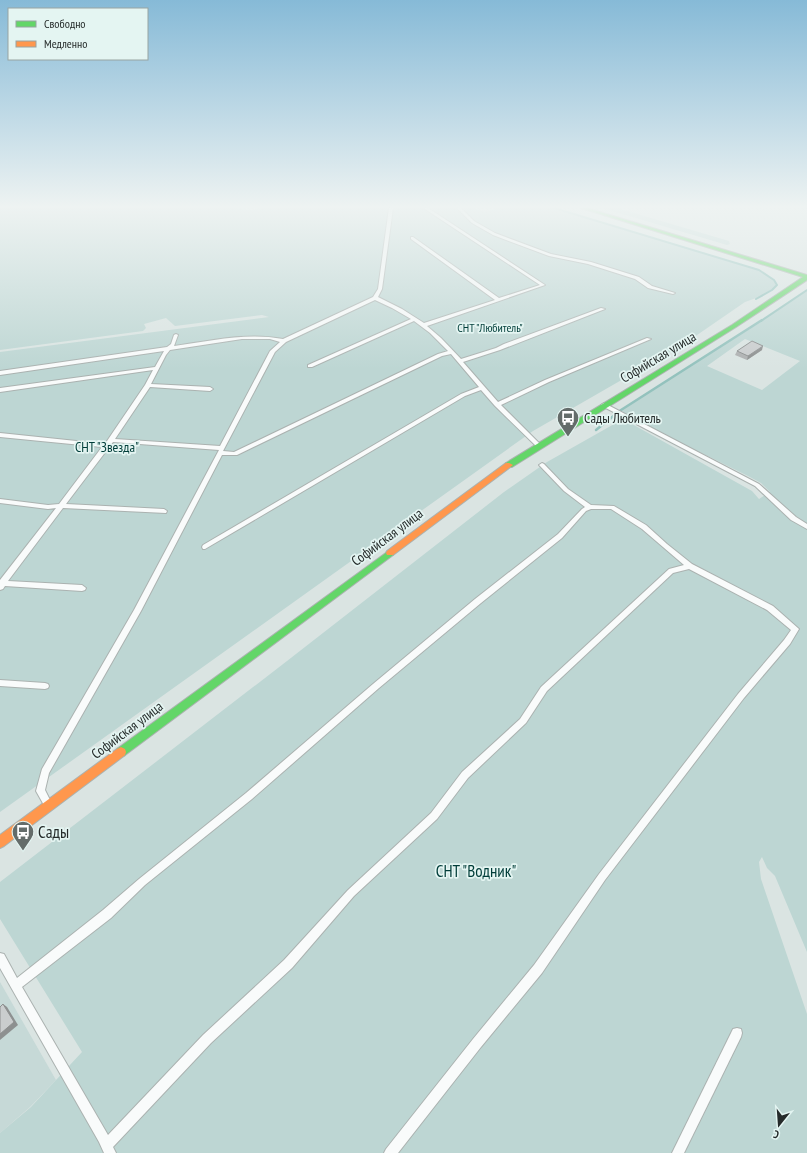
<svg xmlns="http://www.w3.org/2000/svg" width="807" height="1153" font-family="'PT Sans Narrow',sans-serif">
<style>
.built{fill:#c6d9d7}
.green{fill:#bdd6d3;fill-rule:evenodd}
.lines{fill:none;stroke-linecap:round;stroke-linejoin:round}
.stream-far1{stroke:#93c2bd;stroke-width:2}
.stream{stroke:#93c2bd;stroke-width:2.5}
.lane-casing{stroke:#abb2b0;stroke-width:2}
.fast-casing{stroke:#abb2b0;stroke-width:2}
.slow-casing{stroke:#abb2b0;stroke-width:2}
.lane{fill:#f9fbfb;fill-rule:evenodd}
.fast{fill:#63d668;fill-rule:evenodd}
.slow{fill:#ff974d;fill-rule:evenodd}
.wall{fill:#aeb0b1}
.shaded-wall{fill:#8d9090}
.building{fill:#cacdce;stroke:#8d9090}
.labels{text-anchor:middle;stroke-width:3.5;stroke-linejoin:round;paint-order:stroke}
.far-park-label{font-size:12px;fill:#003d39;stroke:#e4f5f2}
.street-label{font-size:14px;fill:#252b2a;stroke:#e4f5f2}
.poi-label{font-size:14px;fill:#252b2a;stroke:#e4f5f2;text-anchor:start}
.park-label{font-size:14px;fill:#003d39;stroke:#e4f5f2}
.near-poi-label{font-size:17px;fill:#252b2a;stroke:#e4f5f2;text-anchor:start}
.near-park-label{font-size:17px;fill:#003d39;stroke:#e4f5f2}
</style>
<rect width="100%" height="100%" fill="#dae4e2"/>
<polygon class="built" points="0,982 56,1080 30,1107 0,1133"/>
<g class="green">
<polygon points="0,208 230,208 250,210 265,208 474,208 473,208 485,212 499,208 554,208 759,270 774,280 777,285 772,290 759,297 745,302 684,344 533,431 0,812 0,352 269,317 262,315 175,326 166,318 144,324 146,328 143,331 0,350"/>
<polygon points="602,208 617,208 729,241 730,244 727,245"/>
<path d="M807,290V952L775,876L767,868L762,857L759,862L761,879L807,1014V1153H0V1133L31,1107L82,1052L0,919V882L287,661L504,492L547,462L623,419L752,491L759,499L770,492L761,483L748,476L627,416L621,410L743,333ZM745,339L800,361L762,390L707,366Z"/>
</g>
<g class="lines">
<g class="stream-far1">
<polyline points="554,208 759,270 774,280 777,285 772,290 756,299"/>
<polyline points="761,321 807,290"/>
</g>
<polyline class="stream" points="596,430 621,410 762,320"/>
<g class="lane-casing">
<g id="lane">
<path d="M389,208H393L382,289L378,297L402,309L424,323L495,300L411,239V237H413L499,298L540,285L425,209L424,208H428L545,285L427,326L441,338L461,359L496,348L504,344L601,308L605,309L500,350L463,362L498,402L545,380L647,338L651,339L549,382L501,405L540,444V446H536L495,406L481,390L465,396L205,549H203L202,547L203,545L461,394L479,387L451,354L442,356L237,455H222L141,611L49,773L45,790L52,804L51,807L48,808L45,807L36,791L42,769L134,610L219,450L113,442L66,504L164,509L167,511L166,513L63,508L8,581L82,585L86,588L85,590L82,591L5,586L3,589L0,590V580L56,508L48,509L0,503V499L48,505L59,504L102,447L0,437V433L105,444L145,385L153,370L0,392V388L155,367L164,351L0,375V371L167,347L171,344L174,335L176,334L178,335L174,346C210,341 247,332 283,339L373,297L378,289ZM375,300L392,308L411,319L308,365V367H312L414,321L430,333L448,351L438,354L234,452L223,451L275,352L286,342ZM242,339H270L280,342L270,351L220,446L115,439L150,387L210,391L213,389L210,387L151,384L166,355L170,350Z"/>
<polygon points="457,208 461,208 474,221 495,233 551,254 591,262 639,277 652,286 675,293 673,294 648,288 635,279 588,264 549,256 493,235 472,223"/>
<polygon points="604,403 759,484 796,517 807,524 807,529 791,520 755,486 602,406 601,405"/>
<path d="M542,463L544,464L568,489L591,505L614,506L646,525L667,544L692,564L773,606L799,629L790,644L744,698L605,880L542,973L481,1047L398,1153H384L386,1149L473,1039L534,965L599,874L738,694L784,640L791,630L767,610L689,569L673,573L547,691L526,723L468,778L437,819L354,896L292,968L211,1043L113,1147L116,1153H104L99,1142L0,968V953L4,954L17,978L103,910L139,879L246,793L373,684L475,599L558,534L582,509L585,507L564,491L540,466L539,465ZM591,509H611L642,529L684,565L669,569L541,687L520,719L462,772L431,813L348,890L284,960L203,1035L108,1135L22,987L111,918L145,885L252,799L379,688L481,603L562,538L586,511Z"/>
<polygon points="0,680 45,683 48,684 49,686 48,688 45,689 0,686"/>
<polygon points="737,1028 741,1029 742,1033 741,1037 684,1153 672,1153 733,1029"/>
</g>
</g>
<g class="fast-casing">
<g id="fast">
<polygon points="581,208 587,208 807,275 807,280 736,327 512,467 506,467 505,465 506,463 732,325 803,277"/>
<polygon points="390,550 394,553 393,555 125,755 121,757 117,755 116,752 117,749"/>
</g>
</g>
<g class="slow-casing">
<g id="slow">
<polygon points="506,463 509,463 513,465 393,555 387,555 386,553 387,551"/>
<polygon points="121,747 125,749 126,752 125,755 4,846 0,848 0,835 117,749"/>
</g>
</g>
<use href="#lane" class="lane"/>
<use href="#fast" class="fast"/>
<use href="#slow" class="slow"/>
</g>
<polygon class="wall" points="762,350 747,360 735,355 737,351"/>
<g class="shaded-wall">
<polygon points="763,346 762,350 747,360 748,356"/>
<polygon points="3,1004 7,1007 18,1025 0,1040 0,1034"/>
</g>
<g class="building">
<polygon points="752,341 763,346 748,356 737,351"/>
<polygon points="3,1004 14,1022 0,1034 0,1007"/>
</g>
<linearGradient id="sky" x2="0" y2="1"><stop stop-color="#86bad7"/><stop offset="0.56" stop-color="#eef3f2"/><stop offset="1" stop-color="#eef3f2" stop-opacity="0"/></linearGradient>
<rect width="807" height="369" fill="url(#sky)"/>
<defs>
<g id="bus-pin" transform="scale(1.15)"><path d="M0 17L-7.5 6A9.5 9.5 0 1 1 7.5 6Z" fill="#646c6a" stroke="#e4f5f2"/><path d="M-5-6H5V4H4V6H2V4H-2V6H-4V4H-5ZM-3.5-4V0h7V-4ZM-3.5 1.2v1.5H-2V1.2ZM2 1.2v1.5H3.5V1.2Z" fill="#fff"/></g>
</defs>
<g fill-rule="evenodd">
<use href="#bus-pin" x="568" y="418"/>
<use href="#bus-pin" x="23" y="832"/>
</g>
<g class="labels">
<g class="far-park-label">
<text x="490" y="332">СНТ "Любитель"</text>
</g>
<g class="street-label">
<text transform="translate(658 357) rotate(-31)" y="5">Софийская улица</text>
<text transform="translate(387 537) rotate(-37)" y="5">Софийская улица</text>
<text transform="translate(127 730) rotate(-37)" y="5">Софийская улица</text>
</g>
<g class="poi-label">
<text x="584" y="423">Сады Любитель</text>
</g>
<g class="park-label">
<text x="107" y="452">СНТ "Звезда"</text>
</g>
<g class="near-poi-label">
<text x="38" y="838">Сады</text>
</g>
<g class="near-park-label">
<text x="476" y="877">СНТ "Водник"</text>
</g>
</g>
<rect x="8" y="8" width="140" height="52" fill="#e4f5f2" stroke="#98a4a2"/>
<rect x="16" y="21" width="20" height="6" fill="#63d668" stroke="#98a4a2"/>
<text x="44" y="28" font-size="12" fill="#252b2a">Свободно</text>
<rect x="16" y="41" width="20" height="6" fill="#ff974d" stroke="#98a4a2"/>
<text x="44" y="48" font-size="12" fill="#252b2a">Медленно</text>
<g transform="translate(779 1125) rotate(197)" stroke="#e4f5f2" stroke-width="3" paint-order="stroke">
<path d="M0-3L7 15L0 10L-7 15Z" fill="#252b2a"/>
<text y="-6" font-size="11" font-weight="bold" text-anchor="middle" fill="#252b2a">С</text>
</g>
</svg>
